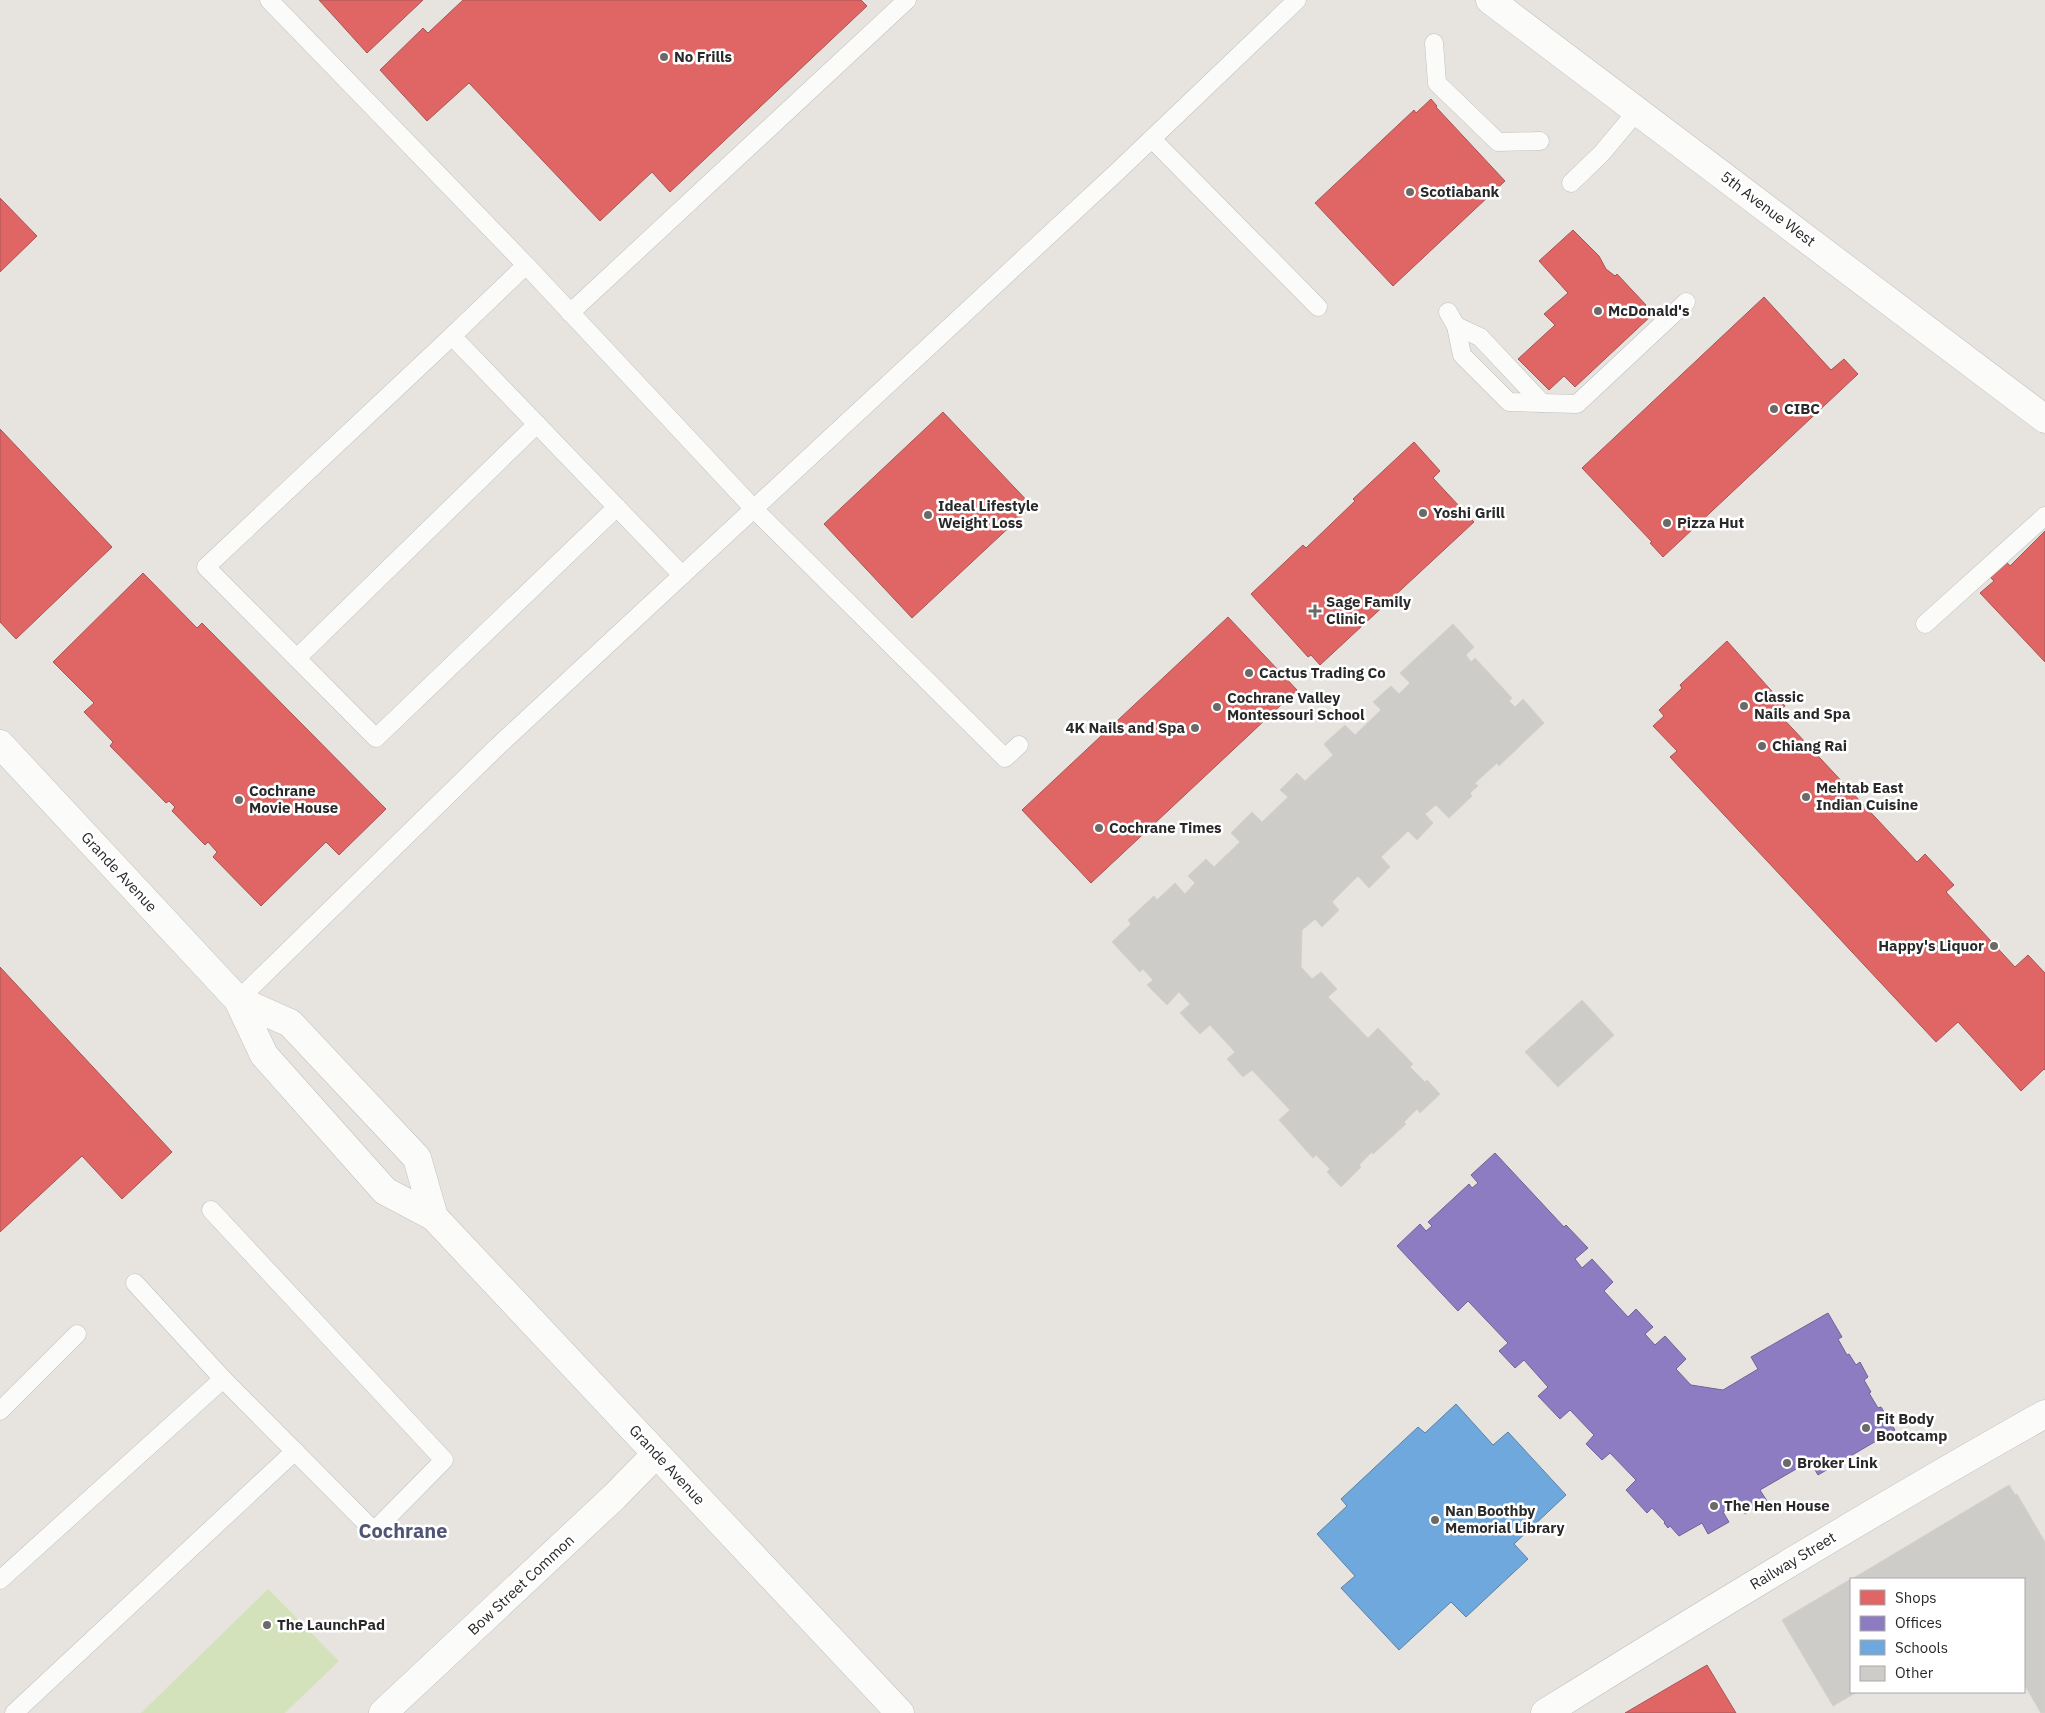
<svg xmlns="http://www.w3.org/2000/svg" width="2045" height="1713" font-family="'IBM Plex Sans',sans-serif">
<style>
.pitch{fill:#d4e2bb}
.shops{fill:#e06666;stroke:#a95454}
.offices{fill:#8e7cc3;stroke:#706395}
.schools{fill:#6fa8dc;stroke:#5a82a6}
.building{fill:#ceccc9;stroke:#d2d0cc}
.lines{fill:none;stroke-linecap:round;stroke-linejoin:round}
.lane-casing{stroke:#c1c0c1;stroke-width:19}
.street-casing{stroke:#c1c0c1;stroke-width:29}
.secondary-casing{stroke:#c1c0c1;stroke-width:29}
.lane{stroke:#fbfbfa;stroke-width:18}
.street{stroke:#fbfbfa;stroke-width:28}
.secondary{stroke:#fbfbfa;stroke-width:28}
.poi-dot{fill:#6c6a69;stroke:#fff;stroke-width:2}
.labels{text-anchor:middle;stroke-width:5;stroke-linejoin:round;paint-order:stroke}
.poi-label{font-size:15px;font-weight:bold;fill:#292929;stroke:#fff;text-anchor:start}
.street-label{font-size:15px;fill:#292929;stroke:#fff}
.district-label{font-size:20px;font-weight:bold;fill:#4f5675;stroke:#fff}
</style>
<rect width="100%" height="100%" fill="#e7e4e0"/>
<polygon class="pitch" points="268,1589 339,1661 285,1713 141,1713"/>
<g class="shops">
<polygon points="319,0 423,0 367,53"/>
<polygon points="463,0 861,0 867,6 670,192 652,172 600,221 469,83 427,121 380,70 423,28 428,33"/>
<polygon points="1431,99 1437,106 1436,107 1505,181 1393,286 1315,203 1414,110 1416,113"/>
<polygon points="0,198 37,236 0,272"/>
<polygon points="1573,230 1599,256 1606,269 1615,276 1617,274 1646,305 1644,307 1652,315 1575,387 1564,376 1549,390 1518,359 1555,325 1544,314 1568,293 1539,261"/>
<polygon points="1764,297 1831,370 1844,359 1858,374 1663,557 1650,543 1652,542 1582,468"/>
<polygon points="943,412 1032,506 912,618 824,524"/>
<polygon points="0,429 112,547 16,639 0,622"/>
<polygon points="1414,442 1440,471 1433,478 1474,522 1320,665 1311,655 1308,657 1251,594 1303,545 1306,548 1355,501 1353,499"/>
<polygon points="2045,531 2045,662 1980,593 1994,581 1989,576 2005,560 2010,566"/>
<polygon points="143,573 197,628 202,623 386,809 339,855 326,842 261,906 213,857 217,852 208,842 205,845 172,811 175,807 169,801 166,803 110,746 113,742 84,712 94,703 53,662"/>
<polygon points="1228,617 1297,690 1091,883 1022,810"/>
<polygon points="1727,641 1785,706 1778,713 1917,862 1925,854 1954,885 1946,892 1990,940 2015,967 2028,955 2045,973 2045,1070 2044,1069 2021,1091 1958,1022 1936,1042 1670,757 1677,751 1653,726 1664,716 1659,710 1682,688 1680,685"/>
<polygon points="0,967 172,1152 122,1199 82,1156 0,1232"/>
<polygon points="1707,1665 1736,1713 1625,1713"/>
</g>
<polygon class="offices" points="1495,1153 1564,1227 1566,1225 1588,1248 1575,1259 1582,1268 1592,1259 1613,1282 1604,1291 1628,1317 1636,1309 1653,1327 1645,1334 1655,1345 1665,1336 1686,1359 1676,1369 1691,1385 1723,1390 1758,1369 1751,1357 1828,1313 1842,1337 1838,1339 1847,1355 1849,1354 1856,1365 1860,1362 1868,1377 1864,1380 1871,1392 1869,1393 1878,1408 1881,1407 1895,1430 1818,1475 1810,1461 1760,1490 1767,1501 1745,1514 1738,1503 1723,1512 1729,1522 1708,1534 1702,1523 1679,1536 1670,1526 1668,1528 1664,1523 1665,1522 1652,1508 1647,1513 1626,1490 1636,1480 1610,1453 1602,1460 1586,1444 1594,1435 1570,1410 1560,1419 1538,1396 1548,1387 1524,1360 1515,1368 1499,1351 1508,1343 1468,1301 1458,1311 1397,1246 1420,1224 1426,1231 1432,1226 1428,1222 1469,1184 1472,1188 1478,1183 1471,1175"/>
<polygon class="schools" points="1456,1404 1493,1445 1508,1432 1566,1495 1514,1544 1528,1559 1466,1617 1451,1602 1399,1650 1341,1588 1355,1576 1317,1534 1347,1506 1341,1499 1418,1427 1425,1433"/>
<g class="building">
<polygon points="1453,624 1474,647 1466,655 1471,662 1475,658 1512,698 1509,701 1515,707 1523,699 1544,723 1499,766 1497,763 1475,783 1478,786 1470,793 1472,796 1449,818 1436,805 1425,814 1433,823 1417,840 1408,831 1381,857 1390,867 1369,888 1358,876 1332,902 1339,910 1322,927 1315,919 1302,930 1301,967 1312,979 1321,972 1337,989 1328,997 1368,1038 1378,1028 1413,1064 1410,1067 1425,1082 1427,1080 1440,1094 1420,1113 1417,1109 1404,1122 1406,1124 1373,1154 1372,1152 1359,1165 1361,1167 1341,1187 1327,1172 1330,1169 1316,1155 1313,1158 1279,1120 1290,1110 1252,1070 1243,1077 1227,1059 1235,1052 1210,1025 1200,1034 1180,1013 1190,1004 1179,992 1167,1005 1147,985 1153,980 1143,969 1140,972 1112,942 1131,924 1128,920 1154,896 1157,900 1175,883 1185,894 1195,883 1188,876 1206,859 1214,867 1240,842 1231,833 1252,812 1262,822 1288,797 1280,790 1297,773 1305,781 1333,755 1324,744 1345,725 1355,735 1381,710 1373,702 1391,686 1399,694 1410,683 1400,673"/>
<polygon points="1582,1000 1614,1035 1558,1087 1525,1052"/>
<polygon points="2009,1485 2015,1495 2017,1494 2045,1542 2045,1713 2041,1713 2024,1684 2024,1579 1852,1579"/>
<polygon points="1851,1579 1851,1692 1857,1692 1833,1706 1782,1620"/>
</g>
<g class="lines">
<g class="lane-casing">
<g id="lane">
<polyline points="269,0 526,265 754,509 1005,758 1019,745"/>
<polyline points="1434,43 1437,83 1498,142 1540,141"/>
<polyline points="1152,139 1318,307"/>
<polyline points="1571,183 1602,153 1637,111"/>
<polyline points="1448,312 1456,326 1462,355 1509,402 1577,404 1686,302"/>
<polyline points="570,313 907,0"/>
<polyline points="1456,326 1480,337 1542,403"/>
<polyline points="452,336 526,265"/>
<polyline points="617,507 376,738 206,567 452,336 682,575"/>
<polyline points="1925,624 2045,516"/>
<polyline points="297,658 537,424"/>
<polyline points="238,1000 498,746 1118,171 1297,0"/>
<polyline points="135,1283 223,1379"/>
<polyline points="0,1411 77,1334"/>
<polyline points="0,1580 223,1379 374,1531 444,1460 211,1210"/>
<polyline points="14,1713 295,1451"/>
</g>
</g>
<g class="street-casing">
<g id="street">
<polyline points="0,744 238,1000 264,1055 385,1191 434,1217 900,1713"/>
<polyline points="238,1000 290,1023 417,1158 434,1217"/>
<polyline points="383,1713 614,1497 656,1454"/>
<path d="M1545,1713C1710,1610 1876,1509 2045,1414"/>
</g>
</g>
<g class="secondary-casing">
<path id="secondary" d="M1490,0C1675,139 1860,279 2045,419"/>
</g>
<use href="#lane" class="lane"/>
<use href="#street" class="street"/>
<use href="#secondary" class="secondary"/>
</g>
<g class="poi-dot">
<circle cx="664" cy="57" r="5"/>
<circle cx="1410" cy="192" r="5"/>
<circle cx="1598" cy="311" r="5"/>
<circle cx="1774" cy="409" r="5"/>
<circle cx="1423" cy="513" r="5"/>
<circle cx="928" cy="515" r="5"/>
<circle cx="1667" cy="523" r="5"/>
<path d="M1312.5 603.5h5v5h5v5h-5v5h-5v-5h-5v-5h5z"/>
<circle cx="1249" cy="673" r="5"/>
<circle cx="1744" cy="706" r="5"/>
<circle cx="1217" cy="707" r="5"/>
<circle cx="1195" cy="728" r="5"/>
<circle cx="1762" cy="746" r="5"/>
<circle cx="1806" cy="797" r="5"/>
<circle cx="239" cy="800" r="5"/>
<circle cx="1099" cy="828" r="5"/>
<circle cx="1994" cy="946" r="5"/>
<circle cx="1866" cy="1428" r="5"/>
<circle cx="1787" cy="1463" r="5"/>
<circle cx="1714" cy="1506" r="5"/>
<circle cx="1435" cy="1520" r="5"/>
<circle cx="267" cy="1625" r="5"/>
</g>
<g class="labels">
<g class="poi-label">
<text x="674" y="62">No Frills</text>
<text x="1420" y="197">Scotiabank</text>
<text x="1608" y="316">McDonald's</text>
<text x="1784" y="414">CIBC</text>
<text x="938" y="511">Ideal Lifestyle<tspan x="938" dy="17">Weight Loss</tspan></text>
<text x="1433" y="518">Yoshi Grill</text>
<text x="1677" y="528">Pizza Hut</text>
<text x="1326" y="607">Sage Family<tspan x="1326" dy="17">Clinic</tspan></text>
<text x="1259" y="678">Cactus Trading Co</text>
<text x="1754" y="702">Classic<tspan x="1754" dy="17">Nails and Spa</tspan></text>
<text x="1227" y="703">Cochrane Valley<tspan x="1227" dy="17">Montessouri School</tspan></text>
<text x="1185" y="733" text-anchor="end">4K Nails and Spa</text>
<text x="1772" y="751">Chiang Rai</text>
<text x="1816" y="793">Mehtab East<tspan x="1816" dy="17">Indian Cuisine</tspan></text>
<text x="249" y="796">Cochrane<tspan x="249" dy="17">Movie House</tspan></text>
<text x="1109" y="833">Cochrane Times</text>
<text x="1984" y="951" text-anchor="end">Happy's Liquor</text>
<text x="1876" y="1424">Fit Body<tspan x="1876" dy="17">Bootcamp</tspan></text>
<text x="1797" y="1468">Broker Link</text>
<text x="1724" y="1511">The Hen House</text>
<text x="1445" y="1516">Nan Boothby<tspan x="1445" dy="17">Memorial Library</tspan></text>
<text x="277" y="1630">The LaunchPad</text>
</g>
<g class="street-label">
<text transform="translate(1768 209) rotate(37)" y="5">5th Avenue West</text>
<text transform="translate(119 872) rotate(47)" y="5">Grande Avenue</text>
<text transform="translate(667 1465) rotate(47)" y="5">Grande Avenue</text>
<text transform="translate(1793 1561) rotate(-31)" y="5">Railway Street</text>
<text transform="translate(521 1585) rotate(-43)" y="5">Bow Street Common</text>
</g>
<g class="district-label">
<text x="403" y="1538">Cochrane</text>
</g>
</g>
<rect x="1850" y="1578" width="175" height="115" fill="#ffffff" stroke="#a9a9a9"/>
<rect x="1860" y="1590" width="25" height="15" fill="#e06666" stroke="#a9a9a9"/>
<text x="1895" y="1603" font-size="15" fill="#292929">Shops</text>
<rect x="1860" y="1616" width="25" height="15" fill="#8e7cc3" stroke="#a9a9a9"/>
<text x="1895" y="1628" font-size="15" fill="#292929">Offices</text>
<rect x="1860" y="1640" width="25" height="15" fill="#6fa8dc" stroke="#a9a9a9"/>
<text x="1895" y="1653" font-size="15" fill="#292929">Schools</text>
<rect x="1860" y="1666" width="25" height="15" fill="#ceccc9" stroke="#a9a9a9"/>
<text x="1895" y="1678" font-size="15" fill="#292929">Other</text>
</svg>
